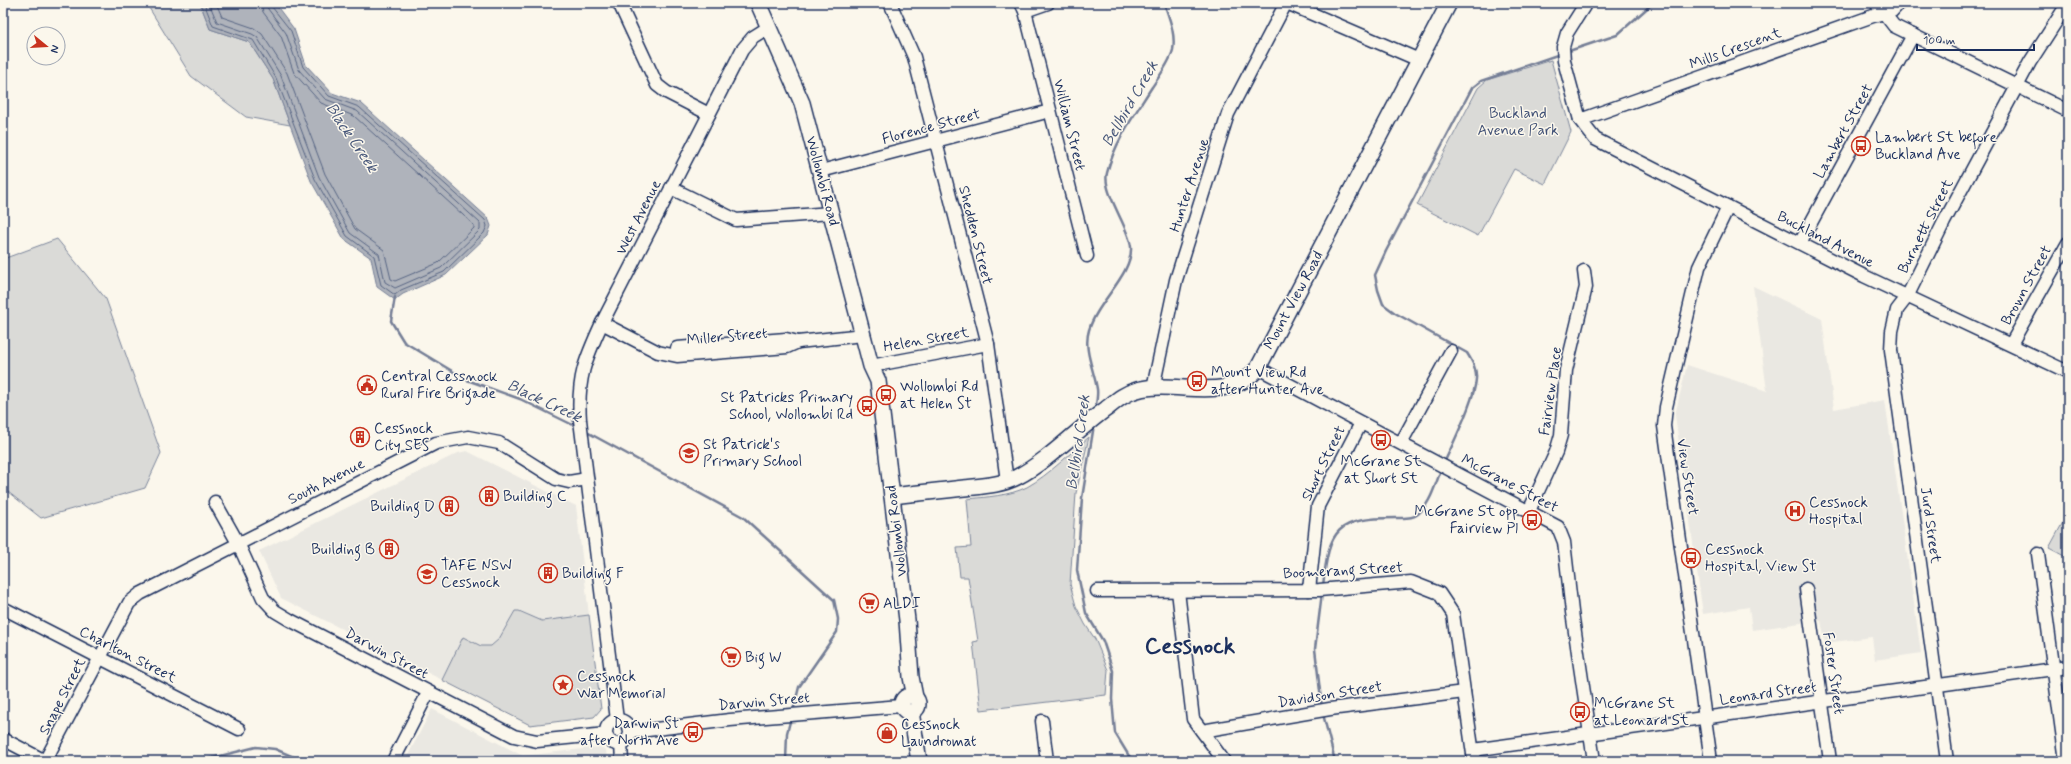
<svg xmlns="http://www.w3.org/2000/svg" width="2071" height="764" font-family="Mynerve,sans-serif">
<style>
.built{fill:#eae8e2}
.green{fill:#dadad7;stroke:#7a849a}
.water{fill:#afb3bb;stroke:#747e96}
.lines{fill:none;stroke-linecap:round;stroke-linejoin:round}
.shore{stroke:#566483;stroke-width:1}
.stream{stroke:#747e96;stroke-width:2.5}
.minor-casing{stroke:#1b2f5e;stroke-width:15}
.major-casing{stroke:#1b2f5e;stroke-width:18}
.minor{stroke:#fbf7ec;stroke-width:12}
.major{stroke:#fbf7ec;stroke-width:15}
.labels{text-anchor:middle;stroke-width:3;stroke-linejoin:round;paint-order:stroke}
.street-label{font-size:15px;fill:#1b2f5e;stroke:#fbf7ec}
.park-label{font-size:15px;fill:#415176;stroke:#fbf7ec}
.poi-label{font-size:15px;fill:#1b2f5e;stroke:#fbf7ec;text-anchor:start}
.water-label{font-size:16px;font-style:italic;fill:#47577a;stroke:#fbf7ec}
.town-label{font-size:23px;font-weight:bold;fill:#1b2f5e;stroke:#fbf7ec}
</style>
<rect width="100%" height="100%" fill="#fbf7ec"/>
<filter id="ink" filterUnits="userSpaceOnUse"><feTurbulence type="fractalNoise" baseFrequency=".025" numOctaves="2"/><feDisplacementMap in="SourceGraphic" scale="8" xChannelSelector="R" yChannelSelector="G"/><feConvolveMatrix kernelMatrix="1 2 1 2 8 2 1 2 1" color-interpolation-filters="sRGB"/></filter>
<g filter="url(#ink)">
<g class="built">
<polygon points="1753,286 1822,319 1834,409 1885,400 1921,653 1875,660 1872,637 1825,643 1821,620 1752,630 1749,607 1703,614 1675,415 1687,365 1767,391"/>
<polygon points="467,451 576,506 589,615 542,621 520,611 515,611 499,639 491,646 481,646 463,638 442,680 281,598 259,551 458,453"/>
<polygon points="432,709 523,756 600,747 606,750 607,761 405,761"/>
</g>
<g class="green">
<polygon points="146,3 200,3 210,29 249,42 273,79 290,125 246,117 191,76"/>
<polygon points="1551,60 1571,132 1545,184 1514,169 1478,236 1417,205 1478,88 1487,80"/>
<polygon points="57,239 106,299 161,453 145,488 41,518 3,488 3,259"/>
<path d="M1089,437L1076,493L1070,584L1076,606L1085,624L1095,639L1108,670L1106,695L981,710L973,642L978,641L968,577H960L957,548L971,547L967,499C986,497 1009,496 1027,487C1050,474 1069,454 1089,437Z"/>
<polygon points="2068,513 2068,558 2049,548"/>
<polygon points="515,611 519,611 542,621 589,615 601,709 594,717 530,725 442,680 463,637 481,646 491,646 499,639"/>
</g>
<polygon class="water" points="200,3 276,5 294,29 306,65 332,93 361,103 488,218 491,226 488,235 446,275 403,294 395,300 377,287 371,258 344,239 311,181 273,79 249,42 210,29"/>
<g class="lines">
<g class="shore">
<polyline points="204,3 213,26 253,40 276,78 315,179 347,236 374,256 381,285 395,295 401,290 444,272 484,233 487,226 485,220 359,107 329,96 303,67 291,31 272,7 272,3"/>
<polyline points="209,3 217,22 252,34 257,37 281,76 319,177 350,233 379,254 385,282 395,288 441,268 480,230 480,223 357,111 325,99 299,70 286,33 268,9 267,3"/>
<polyline points="216,3 222,17 254,28 262,34 287,73 325,174 355,229 384,250 391,279 395,281 438,263 474,228 474,225 354,116 321,103 294,73 281,36 263,12 261,3"/>
</g>
<g class="stream">
<polyline points="1566,52 1617,35 1653,3"/>
<polyline points="395,297 391,321 404,342 467,380 520,399 577,427"/>
<path d="M1095,410C1096,404 1098,396 1097,389C1094,370 1083,349 1089,330C1097,302 1133,274 1131,247C1129,227 1102,192 1107,173C1115,141 1135,114 1152,87C1159,77 1170,62 1173,50C1176,34 1169,18 1164,3"/>
<polyline points="1094,425 1082,498 1077,570 1086,613 1103,641 1113,671 1112,699 1115,733 1129,756 1135,761"/>
<polyline points="585,431 743,517 834,600 838,619 837,632 799,687 793,711"/>
<path d="M1444,463C1453,444 1475,399 1476,379C1477,369 1472,361 1467,353L1395,313L1383,304L1378,290L1375,275L1386,251L1472,88L1481,81L1560,54"/>
<path d="M1323,586C1329,528 1337,518 1396,518C1405,518 1415,519 1421,511C1431,501 1436,483 1441,470"/>
<polyline points="1322,708 1315,649 1322,593"/>
<polyline points="1323,714 1335,761"/>
<polyline points="200,761 256,747 275,749 303,761"/>
<polyline points="786,761 787,733 791,718"/>
</g>
<g class="minor-casing">
<g id="minor">
<polyline points="619,3 657,85 666,92 709,114"/>
<polyline points="890,3 914,57 988,344 1007,481"/>
<polyline points="1021,3 1025,11 1087,256"/>
<polyline points="1287,3 1419,60"/>
<polyline points="1586,3 1567,33 1563,47 1564,61 1580,120 1595,139 1864,276 2068,372"/>
<polyline points="1876,3 1894,26 2068,111"/>
<polyline points="1025,11 1048,3"/>
<polyline points="1580,120 1873,16 1892,11 1899,3"/>
<polyline points="821,171 1050,111"/>
<polyline points="671,188 736,220 831,213"/>
<polyline points="1800,243 1913,35"/>
<polyline points="602,323 658,352 677,356 787,347 798,342 863,335"/>
<polyline points="2011,344 2068,243"/>
<polyline points="677,348 786,339 798,342"/>
<polyline points="871,366 988,344"/>
<polyline points="1258,368 1558,527 1564,542 1572,612 1594,761"/>
<polyline points="1153,388 1176,280 1228,114 1286,3"/>
<polyline points="1401,443 1451,351"/>
<polyline points="215,502 238,543 263,598 275,611 290,620 514,736 537,741 606,734"/>
<polyline points="1529,511 1556,452 1561,435 1566,370 1586,287 1584,271"/>
<polyline points="2038,554 2066,761"/>
<polyline points="1806,589 1830,761"/>
<polyline points="1309,590 1318,506 1361,423"/>
<polyline points="1097,591 1319,590 1411,582 1439,593 1453,614 1474,761"/>
<polyline points="1178,591 1193,719 1224,761"/>
<polyline points="3,608 239,729"/>
<circle cx="618" cy="732" r="12"/>
<path d="M617,720L580,420C577,378 585,360 602,323L742,50L753,37L769,27"/>
<polyline points="1042,721 1047,761"/>
<polyline points="1202,731 1330,709 1464,692"/>
<polyline points="631,732 730,720 901,706"/>
<polyline points="3,739 45,761 129,603 140,594 436,443 468,437 499,443 556,479 569,482 587,479"/>
<polyline points="621,744 622,761"/>
<polyline points="1473,750 2068,667"/>
<polyline points="393,761 428,693"/>
<polyline points="1711,761 1664,426 1666,407 1699,267 1728,207"/>
<polyline points="1947,761 1891,350 1892,331 1897,310 1907,297 1944,222 2030,62 2068,3"/>
</g>
</g>
<g class="major-casing">
<g id="major">
<polyline points="758,3 802,103 871,366 878,381 907,620 911,677 915,697"/>
<path d="M892,496C916,493 940,491 964,488C982,486 1002,485 1017,477C1048,461 1078,429 1106,409C1116,401 1125,393 1137,390C1176,379 1228,405 1258,368L1449,3"/>
<circle cx="910" cy="704" r="8"/>
<polyline points="911,712 919,761"/>
</g>
</g>
<use href="#minor" class="minor"/>
<use href="#major" class="major"/>
</g>
</g>
<defs>
<g id="bus-ring" transform="scale(1)"><circle r="9.5" fill="#fbf7ec" stroke="#c8321e" stroke-width="1.5"/><path d="M-5-6H5V4H4V6H2V4H-2V6H-4V4H-5ZM-3.5-4V0h7V-4ZM-3.5 1.2v1.5H-2V1.2ZM2 1.2v1.5H3.5V1.2Z" fill="#c8321e"/></g>
<g id="civic-ring" transform="scale(1)"><circle r="9.5" fill="#fbf7ec" stroke="#c8321e" stroke-width="1.5"/><path d="M-.6-6.5H3V-4.5H.6V-3L4-1V1h2V6H-6V1h2V-1L-.6-3ZM-1.2 2.5V6h2.4V2.5Z" fill="#c8321e"/></g>
<g id="building-ring" transform="scale(1)"><circle r="9.5" fill="#fbf7ec" stroke="#c8321e" stroke-width="1.5"/><path d="M-4-6H4V6H1V3H-1V6H-4ZM-2.5-4.3h1.7v1.8h-1.7ZM.8-4.3h1.7v1.8H.8ZM-2.5-1h1.7V.8h-1.7ZM.8-1h1.7V.8H.8Z" fill="#c8321e"/></g>
<g id="school-ring" transform="scale(1)"><circle r="9.5" fill="#fbf7ec" stroke="#c8321e" stroke-width="1.5"/><path d="M0-5L7-2L0 1L-7-2ZM-4 1L0 2.5L4 1V4Q0 6-4 4Z" fill="#c8321e"/></g>
<g id="hospital-ring" transform="scale(1)"><circle r="9.5" fill="#fbf7ec" stroke="#c8321e" stroke-width="1.5"/><path d="M-5-5h3v3.5h4V-5h3V5h-3V1.5h-4V5h-3Z" fill="#c8321e"/></g>
<g id="university-ring" transform="scale(1)"><circle r="9.5" fill="#fbf7ec" stroke="#c8321e" stroke-width="1.5"/><path d="M0-5L7-2L0 1L-7-2ZM-4 1L0 2.5L4 1V4Q0 6-4 4Z" fill="#c8321e"/></g>
<g id="supermarket-ring" transform="scale(1)"><circle r="9.5" fill="#fbf7ec" stroke="#c8321e" stroke-width="1.5"/><path d="M-6-5.5h2.5l.6 2H6L4.5 2H-2.5L-4.4-4H-6ZM-1.5 3.2a1.3 1.3 0 1 0 .1 0ZM3 3.2a1.3 1.3 0 1 0 .1 0Z" fill="#c8321e"/></g>
<g id="sight-ring" transform="scale(1)"><circle r="9.5" fill="#fbf7ec" stroke="#c8321e" stroke-width="1.5"/><path d="M0-6L1.8-2.2L6-1.7L2.9 1.2L3.7 5.4L0 3.3L-3.7 5.4L-2.9 1.2L-6-1.7L-1.8-2.2Z" fill="#c8321e"/></g>
<g id="shop-ring" transform="scale(1)"><circle r="9.5" fill="#fbf7ec" stroke="#c8321e" stroke-width="1.5"/><path d="M-5-2.5h2.3a2.7 3.5 0 0 1 5.4 0H5L5.5 6h-11ZM-1.5-2.5h3a1.5 2.3 0 0 0-3 0Z" fill="#c8321e"/></g>
</defs>
<g fill-rule="evenodd">
<use href="#bus-ring" x="1861" y="146"/>
<use href="#bus-ring" x="1197" y="381"/>
<use href="#civic-ring" x="367" y="385"/>
<use href="#bus-ring" x="886" y="395"/>
<use href="#bus-ring" x="867" y="406"/>
<use href="#building-ring" x="360" y="437"/>
<use href="#bus-ring" x="1381" y="440"/>
<use href="#school-ring" x="689" y="453"/>
<use href="#building-ring" x="489" y="496"/>
<use href="#building-ring" x="449" y="506"/>
<use href="#hospital-ring" x="1795" y="511"/>
<use href="#bus-ring" x="1532" y="520"/>
<use href="#building-ring" x="389" y="549"/>
<use href="#bus-ring" x="1691" y="558"/>
<use href="#building-ring" x="548" y="573"/>
<use href="#university-ring" x="427" y="574"/>
<use href="#supermarket-ring" x="869" y="603"/>
<use href="#supermarket-ring" x="731" y="657"/>
<use href="#sight-ring" x="563" y="685"/>
<use href="#bus-ring" x="1580" y="712"/>
<use href="#bus-ring" x="693" y="732"/>
<use href="#shop-ring" x="887" y="733"/>
</g>
<g class="labels">
<g class="street-label">
<text transform="translate(1735 48) rotate(-20)" y="5">Mills Crescent</text>
<text transform="translate(1070 125) rotate(76)" y="5">William Street</text>
<text transform="translate(931 126) rotate(-15)" y="5">Florence Street</text>
<text transform="translate(1843 131) rotate(-61)" y="5">Lambert Street</text>
<text transform="translate(823 181) rotate(75)" y="5">Wollombi Road</text>
<text transform="translate(1189 185) rotate(-72)" y="5">Hunter Avenue</text>
<text transform="translate(638 217) rotate(-63)" y="5">West Avenue</text>
<text transform="translate(1925 226) rotate(-63)" y="5">Burnett Street</text>
<text transform="translate(976 235) rotate(76)" y="5">Shedden Street</text>
<text transform="translate(1826 239) rotate(27)" y="5">Buckland Avenue</text>
<text transform="translate(2026 285) rotate(-61)" y="5">Brown Street</text>
<text transform="translate(1293 300) rotate(-62)" y="5">Mount View Road</text>
<text transform="translate(727 336) rotate(-5)" y="5">Miller Street</text>
<text transform="translate(926 339) rotate(-10)" y="5">Helen Street</text>
<text transform="translate(1550 391) rotate(-82)" y="5">Fairview Place</text>
<text transform="translate(1323 463) rotate(-64)" y="5">Short Street</text>
<text transform="translate(1688 477) rotate(81)" y="5">View Street</text>
<text transform="translate(326 481) rotate(-27)" y="5">South Avenue</text>
<text transform="translate(1510 483) rotate(28)" y="5">McGrane Street</text>
<text transform="translate(1931 525) rotate(82)" y="5">Jurd Street</text>
<text transform="translate(896 531) rotate(-97)" y="5">Wollombi Road</text>
<text transform="translate(1343 570) rotate(-3)" y="5">Boomerang Street</text>
<text transform="translate(387 653) rotate(28)" y="5">Darwin Street</text>
<text transform="translate(128 654) rotate(27)" y="5">Charlton Street</text>
<text transform="translate(1834 673) rotate(82)" y="5">Foster Street</text>
<text transform="translate(1768 693) rotate(-8)" y="5">Leonard Street</text>
<text transform="translate(1330 694) rotate(-9)" y="5">Davidson Street</text>
<text transform="translate(62 696) rotate(-63)" y="5">Snape Street</text>
<text transform="translate(764 701) rotate(-5)" y="5">Darwin Street</text>
</g>
<g class="park-label">
<text x="1518" y="118">Buckland<tspan x="1518" dy="17">Avenue Park</tspan></text>
</g>
<g class="poi-label">
<text x="1875" y="142">Lambert St before<tspan x="1875" dy="17">Buckland Ave</tspan></text>
<text x="1211" y="377">Mount View Rd<tspan x="1211" dy="17">after Hunter Ave</tspan></text>
<text x="381" y="381">Central Cessnock<tspan x="381" dy="17">Rural Fire Brigade</tspan></text>
<text x="900" y="391">Wollombi Rd<tspan x="900" dy="17">at Helen St</tspan></text>
<text x="853" y="402" text-anchor="end">St Patricks Primary<tspan x="853" dy="17">School, Wollombi Rd</tspan></text>
<text x="374" y="433">Cessnock<tspan x="374" dy="17">City SES</tspan></text>
<text x="703" y="449">St Patrick's<tspan x="703" dy="17">Primary School</tspan></text>
<text x="1381" y="466" text-anchor="middle">McGrane St<tspan x="1381" dy="17">at Short St</tspan></text>
<text x="503" y="501">Building C</text>
<text x="1809" y="507">Cessnock<tspan x="1809" dy="17">Hospital</tspan></text>
<text x="435" y="511" text-anchor="end">Building D</text>
<text x="1518" y="516" text-anchor="end">McGrane St opp<tspan x="1518" dy="17">Fairview Pl</tspan></text>
<text x="375" y="554" text-anchor="end">Building B</text>
<text x="1705" y="554">Cessnock<tspan x="1705" dy="17">Hospital, View St</tspan></text>
<text x="441" y="570">TAFE NSW<tspan x="441" dy="17">Cessnock</tspan></text>
<text x="562" y="578">Building F</text>
<text x="883" y="608">ALDI</text>
<text x="745" y="662">Big W</text>
<text x="577" y="681">Cessnock<tspan x="577" dy="17">War Memorial</tspan></text>
<text x="1594" y="708">McGrane St<tspan x="1594" dy="17">at Leonard St</tspan></text>
<text x="679" y="728" text-anchor="end">Darwin St<tspan x="679" dy="17">after North Ave</tspan></text>
<text x="901" y="729">Cessnock<tspan x="901" dy="17">Laundromat</tspan></text>
</g>
<g class="water-label">
<text transform="translate(1129 103) rotate(-60)" y="6">Bellbird Creek</text>
<text transform="translate(353 137) rotate(56)" y="6">Black Creek</text>
<text transform="translate(545 400) rotate(25)" y="6">Black Creek</text>
<text transform="translate(1077 442) rotate(-82)" y="6">Bellbird Creek</text>
</g>
<g class="town-label">
<text x="1190" y="653">Cessnock</text>
</g>
</g>
<rect width="2071" height="764" fill="none" stroke="#fbf7ec" stroke-width="16"/>
<rect x="8" y="8" width="2055" height="748" fill="none" stroke="#1b2f5e" stroke-width="1.5" filter="url(#ink)"/>
<g transform="translate(46 46) rotate(108)"><circle r="19" fill="#fbf7ec" stroke="#a1a7b3"/>
<path d="M0-3L7 15L0 10L-7 15Z" fill="#c8321e"/>
<text y="-6" font-size="11" font-weight="bold" text-anchor="middle" fill="#1b2f5e">N</text>
</g>
<path d="M1917 44v6h117v-6" fill="none" stroke="#1b2f5e" stroke-width="2"/>
<text x="1923" y="44" font-size="12" fill="#1b2f5e" stroke="#fbf7ec" stroke-width="3" paint-order="stroke">100 m</text>
</svg>
